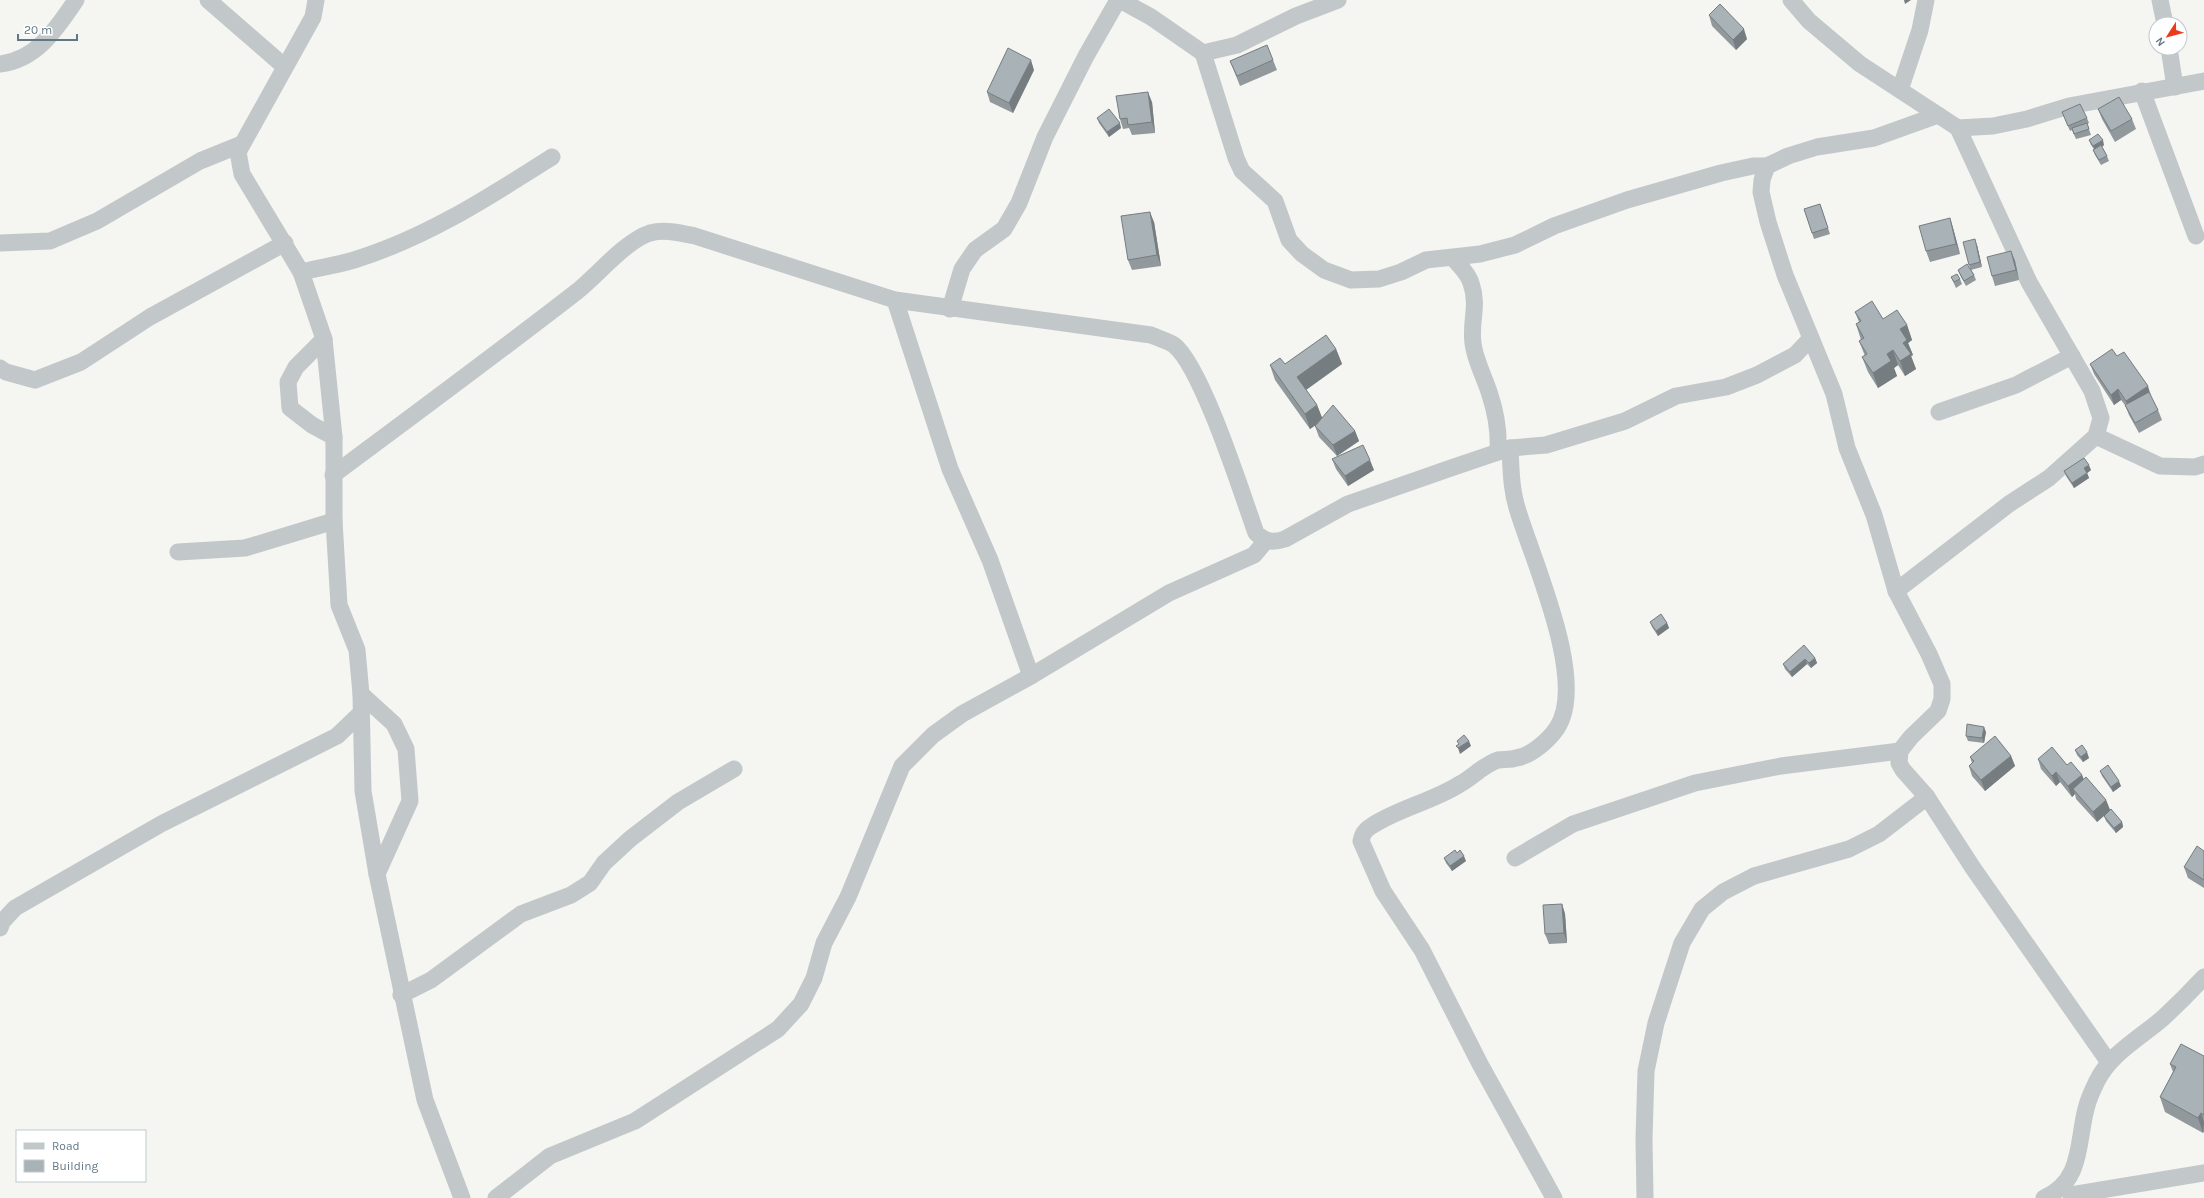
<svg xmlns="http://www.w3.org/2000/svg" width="2204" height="1198" font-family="Karla,sans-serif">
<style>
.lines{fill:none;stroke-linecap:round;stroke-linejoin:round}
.street{stroke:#c2c7c9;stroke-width:17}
.wall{fill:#91999d}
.shaded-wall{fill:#767d80}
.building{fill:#a9b2b7;stroke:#767d80}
</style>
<rect width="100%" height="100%" fill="#f5f5f1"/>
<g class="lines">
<g class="street">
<polyline points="208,0 285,67"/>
<polyline points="316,0 313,17 238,152 242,174 301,272 324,339 334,437 334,521 339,605 357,650 361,694 363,791 377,874 425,1100 462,1198"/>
<polyline points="1120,0 1151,17 1203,53 1237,45 1296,16 1338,0"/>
<polyline points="1791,0 1809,21 1860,64 1958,128 1993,126 2027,119 2069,106 2204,81"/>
<polyline points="2160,0 2165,24"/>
<polyline points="2169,48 2175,87"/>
<polyline points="1203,53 1236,158 1242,171 1275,201 1289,240 1302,254 1324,270 1351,280 1379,279 1401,272 1426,260 1480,254 1515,245 1554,226 1627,200 1721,173 1753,166 1767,166"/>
<path d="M0,64C37,60 57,28 76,0"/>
<polyline points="1900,90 1920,30 1926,0"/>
<polyline points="2142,91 2196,236"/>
<polyline points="1938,115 1874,138 1817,147 1788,156 1767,166 1762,180 1761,192 1768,222 1785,275 1834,394 1847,448 1874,515 1896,591 1929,654 1942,684 1942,699 1938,711 1911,737 1900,751 1899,763 1903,770 1927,797 1973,868 2108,1061"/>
<polyline points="0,243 50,241 97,221 200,161 242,144"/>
<path d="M1453,258C1459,265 1468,273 1471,283C1479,306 1470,321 1473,343C1475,361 1485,378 1490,395C1496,413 1499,434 1498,452"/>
<path d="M301,272C318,268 337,265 354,260C426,238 489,197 552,157"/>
<polyline points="895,300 950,469 990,560 1031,676"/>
<polyline points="950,309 962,269 975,250 1004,229 1019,203 1045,137 1086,56 1118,0"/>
<polyline points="324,339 296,367 288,382 290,408 312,425 334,437"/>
<polyline points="0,368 6,372 35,380 81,362 150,317 285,243"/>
<polyline points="1939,412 2016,385 2072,356"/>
<polyline points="2096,436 2160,466 2195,467 2204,464"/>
<path d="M1510,448C1511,469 1511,490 1518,511C1533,561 1588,681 1557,728C1549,740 1531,756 1516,758C1511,760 1504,759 1498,760C1483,765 1473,777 1460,784C1432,802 1398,808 1370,827C1365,830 1362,835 1361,841L1383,891L1422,950L1480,1064L1554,1198"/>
<path d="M333,475C414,415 495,355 575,293C596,277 625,241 650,233C665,229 681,233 695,236L895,300L1151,335C1158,338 1168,341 1174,345C1202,367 1242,494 1256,533C1266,542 1272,543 1285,539L1348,504L1451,468L1510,448L1546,445L1625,421L1676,396L1726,387L1757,375L1795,355L1811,338"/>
<polyline points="178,552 245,548 334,521"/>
<polyline points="1896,591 2009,504 2049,478 2096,436 2101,418 2092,391 2029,282 1958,128"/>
<polyline points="361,694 394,724 406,749 410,801 377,874"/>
<polyline points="1515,858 1573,824 1695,783 1781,766 1900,751"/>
<polyline points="0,928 2,922 15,908 161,824 337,736 360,714"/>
<polyline points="401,995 431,980 521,914 571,895 590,883 604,863 630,839 678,802 734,769"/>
<polyline points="2071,1195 2204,1173"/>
<polyline points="496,1198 550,1156 635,1121 778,1029 801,1004 814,978 824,943 848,897 902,766 933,735 962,714 1031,676 1169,593 1254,555 1264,543 1264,540"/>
<polyline points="1645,1198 1644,1139 1646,1071 1656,1023 1682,943 1702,909 1723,892 1754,876 1849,849 1879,834 1927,797"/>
<path d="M2044,1198C2083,1181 2077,1143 2086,1109C2088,1100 2093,1089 2097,1081C2111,1053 2140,1038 2163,1018C2177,1005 2191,991 2204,977"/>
</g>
</g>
<g class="wall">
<polygon points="1709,15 1747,39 1736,50 1712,26"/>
<polygon points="1273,60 1277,70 1240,86 1230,61"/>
<polygon points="1034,70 1013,113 990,102 987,92"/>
<polygon points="1152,102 1155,133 1132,135 1129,128 1123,129 1120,119"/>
<polygon points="2098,109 2132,119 2136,129 2115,142 2102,119"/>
<polygon points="2062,112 2087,118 2089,123 2087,124 2091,135 2076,139 2072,130 2070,131"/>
<polygon points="1097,118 1121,128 1109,137 1099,123"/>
<polygon points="2089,140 2104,145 2102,147 2107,156 2109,161 2101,165 2095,155 2093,150 2094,149 2091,145"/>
<polygon points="1820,204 1830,234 1814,239 1804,209"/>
<polygon points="1950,218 1953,228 1960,254 1930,262 1926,251"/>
<polygon points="1154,222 1161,266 1132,270 1128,260"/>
<polygon points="1977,245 1982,267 1971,270 1974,275 1976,280 1966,286 1960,275 1958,270 1970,268 1969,265"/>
<polygon points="2011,251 2015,261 2019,280 1995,286 1992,276"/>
<polygon points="1951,277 1960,279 1962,284 1956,288"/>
<polygon points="1855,312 1907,325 1912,340 1908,343 1913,355 1911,356 1916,369 1905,376 1898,365 1894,368 1897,376 1878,388 1868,372 1862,357 1865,356 1859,341 1861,340 1856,324 1859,322"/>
<polygon points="1336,349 1342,364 1306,390 1317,405 1322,418 1355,431 1359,441 1337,456 1319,437 1315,426 1317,424 1310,429 1275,380 1270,365 1285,364"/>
<polygon points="2117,356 2151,396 2151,397 2158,410 2162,420 2139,433 2129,415 2125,405 2121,400 2114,405 2094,374 2090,364"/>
<polygon points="1332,459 1374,470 1348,486 1336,469"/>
<polygon points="2091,470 2087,473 2089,478 2074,488 2066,476 2064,471"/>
<polygon points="1650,622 1667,623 1669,628 1658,636 1652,627"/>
<polygon points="1815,658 1817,663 1811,668 1807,664 1792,677 1785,669 1783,664"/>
<polygon points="1986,732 1984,743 1968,741 1966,736"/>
<polygon points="2075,750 2089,758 2083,762 2077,755"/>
<polygon points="2011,756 2015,766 1985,791 1972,776 1969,766 1972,763 1970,757"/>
<polygon points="2038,759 2067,765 2082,775 2084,780 2106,800 2110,810 2122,822 2123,827 2116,833 2106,821 2104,816 2097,822 2076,799 2075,794 2072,797 2060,782 2056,786 2041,769"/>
<polygon points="2100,771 2121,786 2113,792 2102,776"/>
<polygon points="2204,851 2204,888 2188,878 2184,867"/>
<polygon points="1444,858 1466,861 1452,871 1446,863"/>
<polygon points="1562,904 1565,914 1567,943 1549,944 1545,934"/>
<polygon points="2204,1056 2204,1132 2203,1133 2165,1112 2160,1097 2173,1072 2170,1064"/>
</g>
<g class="shaded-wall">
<polygon points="1904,0 1911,0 1905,4"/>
<polygon points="1744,29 1747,39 1736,50 1733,40"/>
<polygon points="1031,60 1034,70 1013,113 1009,103"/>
<polygon points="1148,92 1152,102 1155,133 1152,122"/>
<polygon points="1120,123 1121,128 1109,137 1107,132"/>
<polygon points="2103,140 2104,145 2095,151 2093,146"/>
<polygon points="1150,212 1154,222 1161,266 1157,255"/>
<polygon points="1950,218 1953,228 1960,254 1956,244"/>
<polygon points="1975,239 1977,245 1982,267 1980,262"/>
<polygon points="2011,251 2015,261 2019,280 2016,270"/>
<polygon points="1907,325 1912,340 1908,343 1913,355 1911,356 1916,369 1905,376 1900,361 1903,343 1900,329"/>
<polygon points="1336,349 1342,364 1303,392 1297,377"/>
<polygon points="1893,350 1898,365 1894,368 1897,376 1878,388 1873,373 1887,354"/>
<polygon points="2148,386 2151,396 2130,411 2126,401"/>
<polygon points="2118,389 2121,400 2114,405 2111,395"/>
<polygon points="1317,405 1323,420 1310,429 1305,414"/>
<polygon points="1355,431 1359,441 1337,456 1333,445"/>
<polygon points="1370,460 1374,470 1348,486 1345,476"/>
<polygon points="2089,465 2091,470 2086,474 2084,468"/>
<polygon points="2087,473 2089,478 2074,488 2072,483"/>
<polygon points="1667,623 1669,628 1658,636 1656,631"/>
<polygon points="1815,658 1817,663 1811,668 1809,663"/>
<polygon points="1805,659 1807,664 1792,677 1790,672"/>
<polygon points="1984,727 1986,732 1984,743 1982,738"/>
<polygon points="1469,741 1471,746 1460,754 1458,748"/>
<polygon points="2087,752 2089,758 2083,762 2081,757"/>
<polygon points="2011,756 2015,766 1985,791 1981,780"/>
<polygon points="2056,772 2060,782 2056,786 2052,776"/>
<polygon points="2082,775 2086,785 2073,789 2075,794 2072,797 2068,786"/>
<polygon points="2119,781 2121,786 2113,792 2111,787"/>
<polygon points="2106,800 2110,810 2097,822 2093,812"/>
<polygon points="2122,822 2123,827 2116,833 2114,828"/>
<polygon points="1464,856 1466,861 1452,871 1450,866"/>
<polygon points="1562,904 1565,914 1567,943 1564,933"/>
<polygon points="2201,1113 2204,1122 2203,1133 2198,1118"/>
</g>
<g class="building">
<polygon points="1720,4 1744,29 1733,40 1709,15"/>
<polygon points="1267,45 1273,60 1237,76 1230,61"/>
<polygon points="1008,48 1031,60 1009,103 987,92"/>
<polygon points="1148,92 1152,122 1128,125 1127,118 1120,119 1116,96"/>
<polygon points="2119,97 2132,119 2111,131 2098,109"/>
<polygon points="2080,104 2087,118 2068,126 2062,112"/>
<polygon points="1109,109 1120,123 1107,132 1097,118"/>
<polygon points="2087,123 2089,129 2074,134 2072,128"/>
<polygon points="2098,134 2103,140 2093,146 2089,140"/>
<polygon points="2101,145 2107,156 2099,160 2093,150"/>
<polygon points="1820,204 1828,228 1812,233 1804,209"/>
<polygon points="1150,212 1157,255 1128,260 1121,216"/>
<polygon points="1950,218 1956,244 1926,251 1919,226"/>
<polygon points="1975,239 1980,262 1969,265 1963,242"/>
<polygon points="2011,251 2016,270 1992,276 1987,257"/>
<polygon points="1967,264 1974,275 1964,281 1958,270"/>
<polygon points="1957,274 1960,279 1954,282 1951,277"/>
<polygon points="1872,301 1883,319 1897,310 1907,325 1900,329 1907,340 1903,343 1911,354 1900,361 1893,350 1887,354 1891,361 1873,373 1862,357 1867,354 1859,341 1864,338 1856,324 1861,321 1855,312"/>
<polygon points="1326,335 1336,349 1297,377 1317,405 1305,414 1270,365 1280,358 1285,364"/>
<polygon points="2112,349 2117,356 2124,352 2148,386 2126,401 2118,389 2111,395 2090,364"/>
<polygon points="2149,392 2158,410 2135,423 2125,405"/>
<polygon points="1333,405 1355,431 1333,445 1315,426"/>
<polygon points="1363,445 1370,460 1345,476 1332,459"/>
<polygon points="2084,458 2089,465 2084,468 2087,473 2072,483 2064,471"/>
<polygon points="1661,614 1667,623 1656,631 1650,622"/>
<polygon points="1804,645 1815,658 1809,663 1805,659 1790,672 1783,664"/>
<polygon points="1967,724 1984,727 1982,738 1966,736"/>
<polygon points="1464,735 1469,741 1458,748 1456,746 1459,744 1457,741"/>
<polygon points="1995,736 2011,756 1981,780 1969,766 1974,761 1970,757"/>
<polygon points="2082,745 2087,752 2081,757 2075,750"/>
<polygon points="2052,747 2067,765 2071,762 2082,775 2068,786 2056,772 2052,776 2038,759"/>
<polygon points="2108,765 2119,781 2111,787 2100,771"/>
<polygon points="2086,777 2106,800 2093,812 2073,789"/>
<polygon points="2111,809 2122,822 2114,828 2104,816"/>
<polygon points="2197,846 2204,851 2204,880 2184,867"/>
<polygon points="1455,850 1457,853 1460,850 1464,856 1450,866 1444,858"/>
<polygon points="1562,904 1564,933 1545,934 1543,905"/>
<polygon points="2181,1044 2204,1056 2204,1115 2201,1113 2198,1118 2160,1097 2176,1067 2170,1064"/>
</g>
<rect x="16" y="1130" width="130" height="52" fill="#ffffff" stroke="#c0c9ce"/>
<rect x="24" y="1143" width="20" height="6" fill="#c2c7c9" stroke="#c0c9ce"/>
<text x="52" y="1150" font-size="12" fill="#627784">Road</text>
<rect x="24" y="1160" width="20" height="12" fill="#a9b2b7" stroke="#c0c9ce"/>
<text x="52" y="1170" font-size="12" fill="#627784">Building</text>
<g transform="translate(2168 36) rotate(234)"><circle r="19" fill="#ffffff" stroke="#c0c9ce"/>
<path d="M0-3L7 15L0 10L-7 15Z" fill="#ec3b1a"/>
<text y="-6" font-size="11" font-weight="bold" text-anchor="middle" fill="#627784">N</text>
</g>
<path d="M18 34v6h59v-6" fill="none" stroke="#627784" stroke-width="2"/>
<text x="24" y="34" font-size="12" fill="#627784" stroke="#ffffff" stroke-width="3" paint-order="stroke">20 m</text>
</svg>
